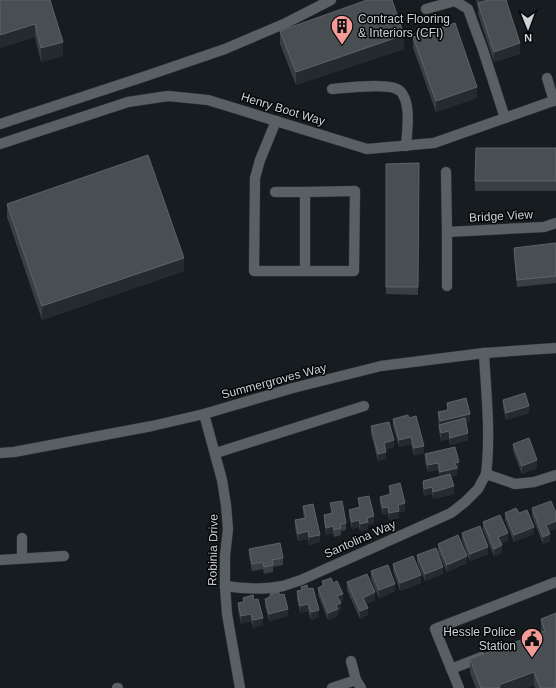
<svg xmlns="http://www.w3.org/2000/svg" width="556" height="688" font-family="Helvetica,sans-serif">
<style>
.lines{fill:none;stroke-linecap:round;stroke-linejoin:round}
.minor-casing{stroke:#34383a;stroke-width:11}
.minor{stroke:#596064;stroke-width:10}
.wall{fill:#383e42}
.shaded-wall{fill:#242a2e}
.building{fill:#484e52;stroke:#5d6366}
.labels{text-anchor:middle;stroke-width:3;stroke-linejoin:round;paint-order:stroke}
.poi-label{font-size:12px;fill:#ced2d5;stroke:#050608;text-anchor:start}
.street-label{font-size:12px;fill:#ced2d5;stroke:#050608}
</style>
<rect width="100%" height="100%" fill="#161c20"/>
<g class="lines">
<g class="minor-casing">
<g id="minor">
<polyline points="426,9 455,1 468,9 483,50 505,118"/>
<polyline points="547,78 554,101"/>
<path d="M332,89C346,88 391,82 400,91C402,92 404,97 405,99C410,113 407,131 406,146"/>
<polyline points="276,121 260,160 255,178 254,271 354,271 355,191 305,192 305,271"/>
<polyline points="0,124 146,76 225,49 286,23 331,0"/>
<polyline points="0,144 128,102 168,96 208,100 367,149 434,143 556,100"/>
<polyline points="446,172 447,232 447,286"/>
<polyline points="275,192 305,192"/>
<polyline points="447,232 544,227 556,223"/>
<path d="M484,353C486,393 491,434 486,474"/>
<polyline points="204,414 222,480 226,505 228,529 225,556 225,586 227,614 240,688"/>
<polyline points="0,453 14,452 152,426 204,414 293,388 381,366 484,353 556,348"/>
<polyline points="216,453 364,406"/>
<polyline points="22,538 22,558"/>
<polyline points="0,560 64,556"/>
<path d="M225,586C245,589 264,590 283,586C289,584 295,582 301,580L451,513L465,502L478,489L486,474L515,484L534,482L556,475"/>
<polyline points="351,661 356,680 361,688"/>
<polyline points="451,669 482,657"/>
<polyline points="117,688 118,688"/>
<polyline points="332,688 356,680"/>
<polyline points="459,688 435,629 556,582"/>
</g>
</g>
<use href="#minor" class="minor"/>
</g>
<g class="wall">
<polygon points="50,0 63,56 41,62 35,37 0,48"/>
<polygon points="476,0 510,0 506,1 520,54 494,62 478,14 478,8"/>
<polygon points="280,31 404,49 296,85 280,44"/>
<polygon points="413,37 477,98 436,112 413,48"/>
<polygon points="556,148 556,191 475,191 475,181"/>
<polygon points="419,163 418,295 386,294 386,164"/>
<polygon points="7,204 184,271 42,320 7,217"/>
<polygon points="556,243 556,283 517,287 514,255 514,248"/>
<polygon points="503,400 529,413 506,420 503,407"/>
<polygon points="447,403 470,421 466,422 468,440 450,445 449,439 441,441 439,432 438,412 447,410"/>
<polygon points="409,418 424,453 414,456 411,444 399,447 393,426 393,419"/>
<polygon points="371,426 394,447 386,449 386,459 378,461 371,434"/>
<polygon points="513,444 537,468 522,474 513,451"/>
<polygon points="425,454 459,469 457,470 457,475 451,476 454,494 433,499 432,494 424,496 423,488 423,481 440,476 438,470 428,472 425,462"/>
<polygon points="389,486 405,511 399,512 399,518 389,520 388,514 383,515 380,504 380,497 389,495"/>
<polygon points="358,498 374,523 368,525 368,529 360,531 359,527 352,529 349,517 349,510 359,507"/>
<polygon points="330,503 346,523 346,530 341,531 341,535 334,537 333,533 326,535 324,522 324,515 331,513"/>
<polygon points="303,506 320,542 309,545 308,539 298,541 295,528 295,520 304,518 303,513"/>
<polygon points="532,508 556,528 549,531 550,541 543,544 532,516"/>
<polygon points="505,513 519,513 534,534 514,542 505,520"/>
<polygon points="483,522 508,541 501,543 502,553 494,556 483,529"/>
<polygon points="462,533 488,554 470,561 462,540"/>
<polygon points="438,544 467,563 447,572 438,551"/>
<polygon points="249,549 283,558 283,565 273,567 273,572 264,574 263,569 252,571 249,556"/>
<polygon points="417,555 443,574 425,581 417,562"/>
<polygon points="393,564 421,583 400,591 393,571"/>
<polygon points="371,571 395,591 379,598 371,579"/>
<polygon points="322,581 333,583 343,601 340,602 341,610 338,612 338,616 328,620 318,595 318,588 322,586"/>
<polygon points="347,582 375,600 366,604 368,615 360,619 347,590"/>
<polygon points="301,587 319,617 311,620 308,611 300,613 297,599 297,591 301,590"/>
<polygon points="270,594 279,595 288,616 269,621 265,606 265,599 270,598"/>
<polygon points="243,598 254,600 263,625 253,628 251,621 241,624 238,610 238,603 243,602"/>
<polygon points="556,613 556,688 535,688 534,685 526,688 476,688 470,673 470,659 541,633 541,619"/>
</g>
<g class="shaded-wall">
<polygon points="479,0 510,0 480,9 479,4"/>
<polygon points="35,24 35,37 0,48 0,35"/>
<polygon points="404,35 404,49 296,85 296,72"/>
<polygon points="63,42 63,56 41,62 41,48"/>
<polygon points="520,43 520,54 494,62 494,52"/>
<polygon points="477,87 477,98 436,112 436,101"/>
<polygon points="184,258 184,271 42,320 42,306"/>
<polygon points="529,406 529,413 506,420 506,413"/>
<polygon points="470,414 470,421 440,428 440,421"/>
<polygon points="449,431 449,439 441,441 441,433"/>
<polygon points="468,433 468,440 450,445 450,438"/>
<polygon points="411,437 411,444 399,447 399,440"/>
<polygon points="394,440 394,447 384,450 384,443"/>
<polygon points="424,446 424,453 414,456 414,448"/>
<polygon points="386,452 386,459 378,461 378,454"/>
<polygon points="537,460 537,468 522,474 522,466"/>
<polygon points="459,462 459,469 457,470 457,475 440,479 440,472 455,463"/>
<polygon points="438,463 438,470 428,472 428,465"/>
<polygon points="454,486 454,494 433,499 433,492"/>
<polygon points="432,487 432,494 424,496 424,489"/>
<polygon points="405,503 405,511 399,512 399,518 389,520 389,513 398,505"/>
<polygon points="388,507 388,514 383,515 383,508"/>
<polygon points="374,516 374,523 368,525 368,529 360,531 360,524 367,518"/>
<polygon points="359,520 359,527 352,529 352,522"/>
<polygon points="556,521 556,528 546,532 546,525"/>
<polygon points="333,526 333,533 326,535 326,528"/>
<polygon points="534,527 534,534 514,542 514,535"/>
<polygon points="308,531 308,539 298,541 298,534"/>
<polygon points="508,533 508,541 498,544 498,537"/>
<polygon points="550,534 550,541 543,544 543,537"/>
<polygon points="320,535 320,542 309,545 309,537"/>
<polygon points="502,545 502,553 494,556 494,549"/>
<polygon points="488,547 488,554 470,561 470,554"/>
<polygon points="467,556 467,563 447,572 447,565"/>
<polygon points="443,567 443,574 425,581 425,574"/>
<polygon points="421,575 421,583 400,591 400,583"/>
<polygon points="395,584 395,591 379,598 379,590"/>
<polygon points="375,592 375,600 363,605 363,598"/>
<polygon points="343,594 343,601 337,603 337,596"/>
<polygon points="341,603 341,610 338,612 338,616 328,620 328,613 336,605"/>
<polygon points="308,604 308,611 300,613 300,606"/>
<polygon points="368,608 368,615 360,619 360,611"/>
<polygon points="288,609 288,616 269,621 269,614"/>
<polygon points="319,610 319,617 311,620 311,612"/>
<polygon points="251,614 251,621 241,624 241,616"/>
<polygon points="263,618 263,625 253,628 253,620"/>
<polygon points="534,672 534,685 526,688 499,688 499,685"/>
</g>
<g class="building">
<polygon points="0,0 50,0 63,42 41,48 35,24 0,35"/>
<polygon points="367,0 392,0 404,35 296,72 280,31"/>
<polygon points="488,0 506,0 520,43 494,52 478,3"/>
<polygon points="455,23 477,87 436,101 413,37"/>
<polygon points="476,148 556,148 556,181 475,181"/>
<polygon points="148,155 184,258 42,306 7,204"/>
<polygon points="419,163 418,287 386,287 386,164"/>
<polygon points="556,243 556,276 517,280 514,248"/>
<polygon points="525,393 529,406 506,413 503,400"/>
<polygon points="466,398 470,414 440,421 438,412 448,410 447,403"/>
<polygon points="408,415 409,418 416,416 424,446 414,448 411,437 399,440 393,419"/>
<polygon points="465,418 468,433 450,438 449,431 441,433 439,425"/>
<polygon points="389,422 394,440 384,443 386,452 378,454 371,426"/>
<polygon points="529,438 537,460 522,466 513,444"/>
<polygon points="455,447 459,462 455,463 457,468 440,472 438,463 428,465 425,454"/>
<polygon points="450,474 454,486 433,492 432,487 424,489 423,481"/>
<polygon points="400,483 405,503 398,505 399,511 389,513 388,507 383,508 380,497 391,494 389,486"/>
<polygon points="369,496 374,516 367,518 368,522 360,524 359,520 352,522 349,510 360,507 358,498"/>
<polygon points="342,501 346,523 340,524 341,528 334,530 333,526 326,528 324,515 333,513 330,503"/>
<polygon points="551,501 556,513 556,521 546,525 550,534 543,537 532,508"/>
<polygon points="313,504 320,535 309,537 308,531 298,534 295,520 306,518 303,506"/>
<polygon points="516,508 519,513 527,510 534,527 514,535 505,513"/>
<polygon points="500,515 508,533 498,537 502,545 494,549 483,522"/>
<polygon points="480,526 488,547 470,554 462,533"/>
<polygon points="458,535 467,556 447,565 438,544"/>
<polygon points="280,543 283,558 272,560 273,565 264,567 263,562 252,564 249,549"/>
<polygon points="436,548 443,567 425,574 417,555"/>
<polygon points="413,556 421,575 400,583 393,564"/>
<polygon points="388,565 395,584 379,590 371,571"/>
<polygon points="367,574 375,592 363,598 368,608 360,611 347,582"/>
<polygon points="331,578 333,583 337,581 343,594 337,596 341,603 336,605 338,609 328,613 318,588 324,585 322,581"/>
<polygon points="307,585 308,589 313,588 319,610 311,612 308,604 300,606 297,591 302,590 301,587"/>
<polygon points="279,592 279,595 284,594 288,609 269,614 265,599 270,597 270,594"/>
<polygon points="253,595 254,600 258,599 263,618 253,620 251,614 241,616 238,603 244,602 243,598"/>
<polygon points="556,613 556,688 540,688 534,672 499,685 500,688 481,688 470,659 545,631 541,619"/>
</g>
<defs>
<g id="building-pin" transform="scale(1.15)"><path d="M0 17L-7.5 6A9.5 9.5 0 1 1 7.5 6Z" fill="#f59b97" stroke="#050608"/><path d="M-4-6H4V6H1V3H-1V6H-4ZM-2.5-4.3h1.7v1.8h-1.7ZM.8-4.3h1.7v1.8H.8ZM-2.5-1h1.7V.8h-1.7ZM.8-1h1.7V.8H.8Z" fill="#111"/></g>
<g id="civic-pin" transform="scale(1.15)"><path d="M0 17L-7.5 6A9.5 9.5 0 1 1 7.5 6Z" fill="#f59b97" stroke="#050608"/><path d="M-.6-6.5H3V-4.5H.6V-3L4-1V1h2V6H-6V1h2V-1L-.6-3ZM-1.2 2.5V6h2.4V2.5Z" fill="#111"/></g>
</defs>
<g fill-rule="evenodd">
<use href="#building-pin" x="342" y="26"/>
<use href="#civic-pin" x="532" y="639"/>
</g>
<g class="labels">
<g class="poi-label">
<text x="358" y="23">Contract Flooring<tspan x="358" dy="14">&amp; Interiors (CFI)</tspan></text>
<text x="516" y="636" text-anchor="end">Hessle Police<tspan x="516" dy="14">Station</tspan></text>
</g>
<g class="street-label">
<text transform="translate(283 109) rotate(17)" y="4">Henry Boot Way</text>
<text transform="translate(501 216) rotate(-3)" y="4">Bridge View</text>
<text transform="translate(274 381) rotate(-15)" y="4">Summergroves Way</text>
<text transform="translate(360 539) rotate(-24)" y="4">Santolina Way</text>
<text transform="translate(213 550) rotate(-89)" y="4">Robinia Drive</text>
</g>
</g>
<g transform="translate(528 28) rotate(179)" stroke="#050608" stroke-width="3" paint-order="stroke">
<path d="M0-3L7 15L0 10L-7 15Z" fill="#ced2d5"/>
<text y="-6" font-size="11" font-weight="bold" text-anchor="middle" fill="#ced2d5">N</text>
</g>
</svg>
